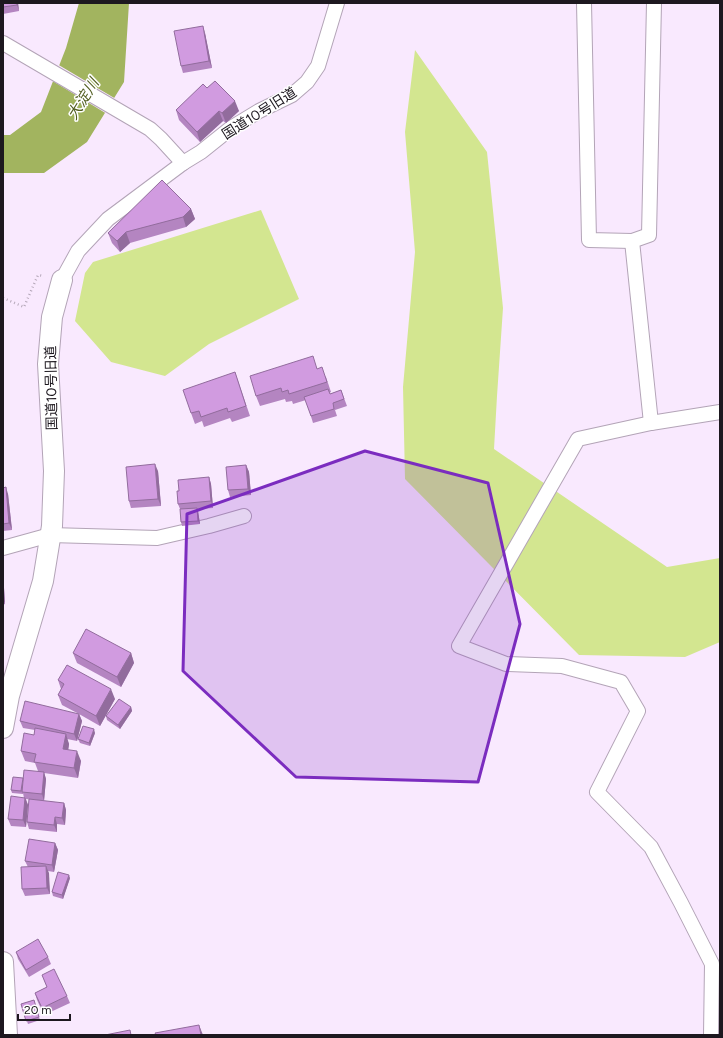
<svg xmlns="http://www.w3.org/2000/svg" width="723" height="1038" font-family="Figtree,'Noto Sans JP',sans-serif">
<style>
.green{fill:#d3e690}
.water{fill:#a2b45f}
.pier{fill:#f9e9fe}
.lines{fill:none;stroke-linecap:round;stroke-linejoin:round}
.street-casing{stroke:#b3a4b7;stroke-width:16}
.secondary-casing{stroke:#b3a4b7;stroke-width:22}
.path{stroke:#b6a9ba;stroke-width:2.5;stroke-dasharray:1 3;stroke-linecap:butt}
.street{stroke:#fff;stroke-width:14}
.secondary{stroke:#fff;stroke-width:20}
.wall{fill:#b485c1}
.shaded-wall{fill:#926c9d}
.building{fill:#d19be0;stroke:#926c9d}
.marked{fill:#7b2cbf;fill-opacity:0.2;stroke:#7b2cbf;stroke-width:3;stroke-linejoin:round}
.labels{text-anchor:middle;stroke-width:3;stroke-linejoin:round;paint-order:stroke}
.street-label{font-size:14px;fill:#1d181f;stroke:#fff}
.water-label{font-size:15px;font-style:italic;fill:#525e21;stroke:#fff}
</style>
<rect width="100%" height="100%" fill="#f9e9fe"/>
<g class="green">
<polygon points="415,50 487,152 503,308 497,396 494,449 667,567 720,558 720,642 685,657 579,655 405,479 403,387 415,252 405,132"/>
<polygon points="261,210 299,299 209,344 165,376 111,362 75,321 85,273 93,262"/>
</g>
<polygon class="water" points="79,3 129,3 124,82 87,142 44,173 3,173 3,135 10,135 41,112 66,48"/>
<polygon class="pier" points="57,64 116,99 107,114 51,80"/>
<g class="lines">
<g class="street-casing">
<g id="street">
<polyline points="584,3 589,240 632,241"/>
<polyline points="3,43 150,129 161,139 183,163"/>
<polyline points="62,280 78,251 108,219 183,163 201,152 231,128 259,111 292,95 307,82 318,66 337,3"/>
<polyline points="651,423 632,241 649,235 654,3"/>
<polyline points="3,548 50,535 157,538 209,526 244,516"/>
<polyline points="711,1035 712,964 681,903 651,847 597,792 638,711 621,682 562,666 506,664 459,646 578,439 651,423 720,412"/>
</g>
</g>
<g class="secondary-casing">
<g id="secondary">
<polyline points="3,728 9,696 43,581 52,526 54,471 48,364 52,317 62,280"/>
<polyline points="3,962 7,1035"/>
</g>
</g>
<polyline class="path" points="3,298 24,307 38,275 44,276"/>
<use href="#street" class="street"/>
<use href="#secondary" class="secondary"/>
</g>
<g class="wall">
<polygon points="3,3 18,3 19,11 3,14"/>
<polygon points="205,33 212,68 183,73 181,66"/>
<polygon points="207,88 239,111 226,123 223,121 200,142 179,120 176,110"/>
<polygon points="191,209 195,219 186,227 130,243 120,252 112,243 108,233"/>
<polygon points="317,369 326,377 331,392 329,393 330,394 341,390 347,406 335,410 337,416 313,423 306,400 293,404 292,401 286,402 285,399 260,406 256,396"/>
<polygon points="235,372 250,416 232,422 230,418 204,427 202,421 195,424 191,413"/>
<polygon points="246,465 249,472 251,495 230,497 228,490"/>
<polygon points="158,471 161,506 131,508 129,501"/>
<polygon points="209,477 211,484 213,508 198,509 198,511 200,524 182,526 181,522 180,509 178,504 179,491"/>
<polygon points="3,488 8,494 12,530 3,531"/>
<polygon points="3,585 4,588 5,604 3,605"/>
<polygon points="73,653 131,653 134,663 121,687 77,663"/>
<polygon points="58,680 115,699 100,726 79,714 82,721 77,741 67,739 69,744 68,750 81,761 78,778 44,773 46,779 44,801 26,799 28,805 26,827 11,826 8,819 24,798 23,793 23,794 12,793 11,790 23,780 38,771 35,763 25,761 21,751 34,735 35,730 23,728 20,721 79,714 62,705 58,695 61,689"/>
<polygon points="131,707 132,711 120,729 107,720 106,716"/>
<polygon points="95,733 90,746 80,743 78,739"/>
<polygon points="64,803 66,810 65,825 57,824 57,832 29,829 27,822"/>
<polygon points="55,843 58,850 54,872 48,871 50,894 25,896 22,889 28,867 25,861"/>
<polygon points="70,878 63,899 53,896 52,892"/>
<polygon points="16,952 48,957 51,964 29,977 18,959"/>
<polygon points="42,975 67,996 70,1003 44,1015 37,1000 35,993 47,987"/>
<polygon points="34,1000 40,1020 28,1024 21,1004"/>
</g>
<g class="shaded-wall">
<polygon points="17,3 18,3 19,11 17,5"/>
<polygon points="203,26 205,33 212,68 209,61"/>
<polygon points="235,101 239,111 226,123 222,113"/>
<polygon points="219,111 223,121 200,142 197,132"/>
<polygon points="191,209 195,219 186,227 183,217"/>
<polygon points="126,232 130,243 120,252 117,241"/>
<polygon points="155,464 158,471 161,506 158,499"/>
<polygon points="246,465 249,472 251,495 248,489"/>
<polygon points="209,477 211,484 213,508 211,501"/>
<polygon points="6,487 8,494 12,530 9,523"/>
<polygon points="197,508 198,511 200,524 198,521"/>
<polygon points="3,585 4,588 5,604 3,599"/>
<polygon points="131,653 134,663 121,687 117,677"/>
<polygon points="111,689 115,699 100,726 96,716"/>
<polygon points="131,707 132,711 120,729 118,725"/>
<polygon points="79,714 82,721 77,741 74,734"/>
<polygon points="94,729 95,733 90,746 89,743"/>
<polygon points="66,734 69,744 67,759 63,749"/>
<polygon points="77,751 81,761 78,778 74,768"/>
<polygon points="44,772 46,779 44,801 42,794"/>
<polygon points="25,798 28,805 26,827 23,820"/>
<polygon points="64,803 66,810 65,825 62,818"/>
<polygon points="55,817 57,824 57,832 54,825"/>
<polygon points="55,843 58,850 54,872 52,865"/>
<polygon points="46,866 49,873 50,894 47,888"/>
<polygon points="69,875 70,878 63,899 62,895"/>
<polygon points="199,1025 203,1035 201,1035"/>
</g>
<g class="building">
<polygon points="3,3 17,3 17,5 3,7"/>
<polygon points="203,26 209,61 181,66 174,31"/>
<polygon points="215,81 235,101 222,113 219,111 197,132 176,110 203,84 207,88"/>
<polygon points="162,180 191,209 183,217 126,232 117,241 108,233"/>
<polygon points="313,356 317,369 322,367 327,382 289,394 288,390 282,392 281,388 256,396 250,376"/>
<polygon points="235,372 246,406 228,412 227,408 201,417 199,411 191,413 183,390"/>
<polygon points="328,389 330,394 341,390 344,399 333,403 334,409 311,416 304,397"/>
<polygon points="155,464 158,499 129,501 126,467"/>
<polygon points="246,465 248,489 228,490 226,467"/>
<polygon points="209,477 211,501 178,504 177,491 179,491 178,480"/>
<polygon points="6,487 9,523 3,524 3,488"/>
<polygon points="197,508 198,521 181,522 180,509"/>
<polygon points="86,629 131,653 117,677 73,653"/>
<polygon points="67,665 111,689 96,716 58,695 64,684 58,680"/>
<polygon points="119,699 131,707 118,725 106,716"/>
<polygon points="25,701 79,714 74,734 20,721"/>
<polygon points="83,726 94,729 89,743 78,739"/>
<polygon points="35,728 66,734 63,749 77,751 74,768 34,762 36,754 21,751 24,733 34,735"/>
<polygon points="24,770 44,772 42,794 22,792"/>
<polygon points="13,777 23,778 21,791 11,790"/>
<polygon points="11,796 25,798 23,820 8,819"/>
<polygon points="29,799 64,803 62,818 55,817 54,825 27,822"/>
<polygon points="29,839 55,843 52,865 25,861"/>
<polygon points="46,866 47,888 22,889 21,867"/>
<polygon points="58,872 69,875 62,895 52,892"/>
<polygon points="38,939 48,957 26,970 16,952"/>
<polygon points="54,969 67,996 42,1008 35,993 47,987 42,975"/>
<polygon points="34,1000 39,1017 26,1021 21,1004"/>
<polygon points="199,1025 201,1035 156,1035 155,1033"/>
<polygon points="130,1030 131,1035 105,1035"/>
</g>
<path class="marked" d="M365,451L488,483L520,624L478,782L296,777L183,671L187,514Z"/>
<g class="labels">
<g class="street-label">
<text transform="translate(259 113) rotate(-32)" y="5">国道10号旧道</text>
<text transform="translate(51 388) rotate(-91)" y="5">国道10号旧道</text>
</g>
<g class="water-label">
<text transform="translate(83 99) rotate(-58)" y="5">大淀川</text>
</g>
</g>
<rect width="723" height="1038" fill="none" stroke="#1d181f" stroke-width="8"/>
<path d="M18 1014v6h52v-6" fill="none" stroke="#1d181f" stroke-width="2"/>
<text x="24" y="1014" font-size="12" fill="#1d181f" stroke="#ffffff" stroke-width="3" paint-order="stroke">20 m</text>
</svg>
